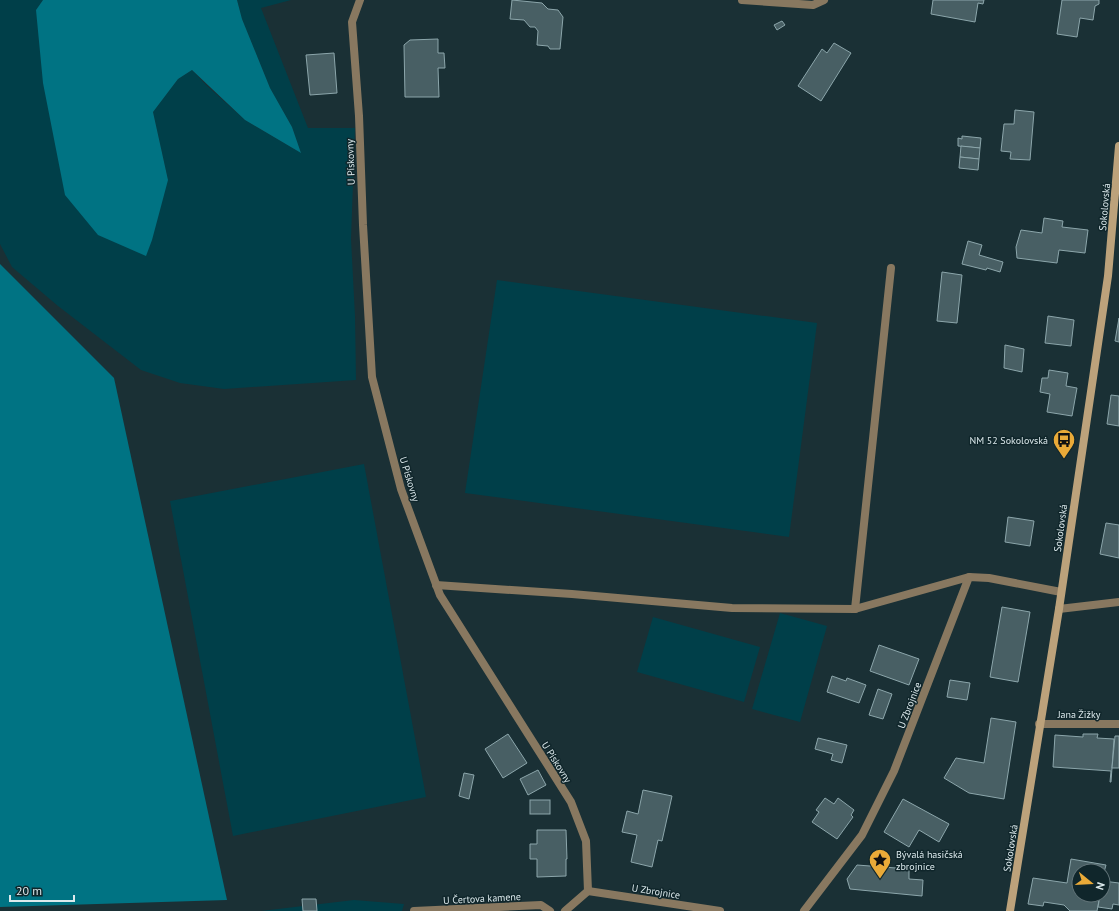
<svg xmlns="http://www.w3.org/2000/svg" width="1119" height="911" font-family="'PT Sans',sans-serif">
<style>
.green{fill:#003f49}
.forest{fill:#007383}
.building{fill:#485f64;stroke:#8ca6ab}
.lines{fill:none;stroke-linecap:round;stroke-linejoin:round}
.street{stroke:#887860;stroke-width:8}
.secondary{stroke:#bca27b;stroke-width:8}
.labels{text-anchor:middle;stroke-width:3;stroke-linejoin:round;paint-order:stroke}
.street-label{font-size:10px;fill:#ddeaed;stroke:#10262b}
.poi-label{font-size:10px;fill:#ddeaed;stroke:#10262b;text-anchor:end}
</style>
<rect width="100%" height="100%" fill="#1a3035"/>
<g class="green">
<polygon points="0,0 43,0 36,10 168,180 153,112 178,79 192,70 206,85 245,120 301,153 292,127 270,88 242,19 237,0 291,0 261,8 308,128 355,128 351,239 355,316 356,380 224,389 180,383 141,370 58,306 12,267 0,244"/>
<polygon points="497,280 817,323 789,537 465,493"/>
<polygon points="364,464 426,797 233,836 170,501"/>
<polygon points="780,613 827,626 800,722 752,709"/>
<polygon points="653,617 760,647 744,702 637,672"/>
<polygon points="354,900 404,904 402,911 261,911"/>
</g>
<g class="forest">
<polygon points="43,0 237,0 242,19 270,88 292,127 301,153 245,120 192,70 178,79 153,112 168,180 152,240 146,256 98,235 65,195 43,83 36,10"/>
<polygon points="0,264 114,378 227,900 0,907"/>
</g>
<g class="building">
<polygon points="512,0 542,3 548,9 558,10 563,17 560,49 550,49 548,46 537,45 538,31 535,27 530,27 524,20 510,19"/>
<polygon points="933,0 984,0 983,4 978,3 975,22 931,14"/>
<polygon points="1062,0 1099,0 1099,4 1095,6 1093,20 1080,18 1077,37 1057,34"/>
<polygon points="782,21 785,25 777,30 774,25"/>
<polygon points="438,39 438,53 444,53 445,68 438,68 439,97 405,97 404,45 410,40"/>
<polygon points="834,43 851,53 821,101 798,86 822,49 827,53"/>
<polygon points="334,53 337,93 310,95 306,55"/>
<polygon points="1015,110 1034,112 1030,160 1010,159 1011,152 1001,151 1004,124 1014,124"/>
<polygon points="962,136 981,138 980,148 958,146 958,138 962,139"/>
<polygon points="961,146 980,148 979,159 960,157"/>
<polygon points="960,157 979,159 978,170 959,168"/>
<polygon points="1044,218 1063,221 1062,227 1088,230 1085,253 1059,250 1057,263 1017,258 1016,247 1021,230 1042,233"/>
<polygon points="968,241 982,245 979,255 1003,262 1000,272 987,268 986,270 962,264"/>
<polygon points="942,272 962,275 957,323 937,321"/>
<polygon points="1048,316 1074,320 1071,346 1045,343"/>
<polygon points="1119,318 1119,342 1115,341"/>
<polygon points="1005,345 1024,349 1022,372 1004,368"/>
<polygon points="1049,370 1068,373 1066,386 1077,388 1072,416 1047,412 1050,394 1040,392 1042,378 1048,378"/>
<polygon points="1111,395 1119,396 1119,426 1107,424"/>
<polygon points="1008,517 1034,521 1030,546 1005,542"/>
<polygon points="1106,523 1119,525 1119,558 1100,554"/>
<polygon points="1002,607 1030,612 1018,682 990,677"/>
<polygon points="879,645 919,659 909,685 870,671"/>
<polygon points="832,676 846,681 847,678 866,685 859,703 827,692"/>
<polygon points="950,680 970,683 967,700 947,697"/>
<polygon points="878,689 892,694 883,719 869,715"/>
<polygon points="991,718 1016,722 1004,799 969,793 944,778 956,758 984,763"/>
<polygon points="508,734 527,763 503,778 485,749"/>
<polygon points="1083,734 1098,734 1097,738 1114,739 1111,782 1110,782 1111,771 1053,767 1055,735 1083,737"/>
<polygon points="1115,736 1119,736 1119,768 1112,768"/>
<polygon points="818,738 847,745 842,763 831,760 833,754 815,749"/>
<polygon points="538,770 546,785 528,795 520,779"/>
<polygon points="464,773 474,775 469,799 459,796"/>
<polygon points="643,790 672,796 662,841 658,840 652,867 631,862 637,835 622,832 627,811 638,814"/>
<polygon points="825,798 834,804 838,798 854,810 851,815 853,817 837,839 812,822 819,812 816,810"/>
<polygon points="903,799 949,824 939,842 919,830 909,847 884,832"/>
<rect x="530" y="800" width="20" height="14"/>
<polygon points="537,830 566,830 567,859 566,859 566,876 537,877 537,859 530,859 530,844 537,844"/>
<polygon points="1071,859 1106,865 1103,876 1103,871 1079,871 1079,895 1100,895 1097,911 1070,911 1064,905 1044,902 1043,906 1028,904 1033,878 1067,883"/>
<polygon points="857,865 909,869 909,879 923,880 922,896 850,889 847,879"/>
<polygon points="1103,881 1119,883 1119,905 1113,904 1112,909 1098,907 1100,895 1103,895"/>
<polygon points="302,899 316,899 317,911 303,911"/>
</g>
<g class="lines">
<g class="street">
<polyline points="360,0 352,22 359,116 363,225 372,377 401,489 440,595 571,802 586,841 588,891"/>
<polyline points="742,0 813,5 824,0"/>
<polyline points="436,585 572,594 732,608 855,609 969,577"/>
<polyline points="855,609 891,268"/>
<polyline points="1059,609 1119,602"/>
<polyline points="1039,724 1119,724"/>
<polyline points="588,891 720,911"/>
<polyline points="414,911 541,905 550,911"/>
<polyline points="565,911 588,891"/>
<polyline points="804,911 862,835 894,771 969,577 989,578 1061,592"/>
</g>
<polyline class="secondary" points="1010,911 1059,609 1108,276 1119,146"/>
</g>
<defs>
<g id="bus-pin" transform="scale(1.15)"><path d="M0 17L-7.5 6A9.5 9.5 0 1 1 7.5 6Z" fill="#eaaa38" stroke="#10262b"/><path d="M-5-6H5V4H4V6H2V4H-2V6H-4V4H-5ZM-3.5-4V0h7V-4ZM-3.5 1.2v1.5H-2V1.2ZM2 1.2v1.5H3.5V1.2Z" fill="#111"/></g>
<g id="sight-pin" transform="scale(1.15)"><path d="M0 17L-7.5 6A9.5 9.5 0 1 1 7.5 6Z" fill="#eaaa38" stroke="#10262b"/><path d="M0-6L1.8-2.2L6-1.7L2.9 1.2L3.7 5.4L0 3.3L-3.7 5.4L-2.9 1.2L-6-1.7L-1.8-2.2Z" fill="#111"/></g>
</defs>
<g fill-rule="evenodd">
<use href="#bus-pin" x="1064" y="440"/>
<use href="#sight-pin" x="880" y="860"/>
</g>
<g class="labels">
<g class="street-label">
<text transform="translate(350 162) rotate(-92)" y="4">U Pískovny</text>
<text transform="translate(1104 207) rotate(-85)" y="4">Sokolovská</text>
<text transform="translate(410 479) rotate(73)" y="4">U Pískovny</text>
<text transform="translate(1060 528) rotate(-82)" y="4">Sokolovská</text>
<text transform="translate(909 705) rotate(-69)" y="4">U Zbrojnice</text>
<text x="1079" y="718">Jana Žižky</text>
<text transform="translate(557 762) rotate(58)" y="4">U Pískovny</text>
<text transform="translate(1010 848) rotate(-81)" y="4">Sokolovská</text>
<text transform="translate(656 891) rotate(9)" y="4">U Zbrojnice</text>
<text transform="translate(482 898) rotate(-3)" y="4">U Čertova kamene</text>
</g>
<g class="poi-label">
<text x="1048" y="444">NM 52 Sokolovská</text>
<text x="896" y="858" text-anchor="start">Bývalá hasičská<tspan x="896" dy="12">zbrojnice</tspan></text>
</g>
</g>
<g transform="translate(1091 883) rotate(108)"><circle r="19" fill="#10262b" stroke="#627479"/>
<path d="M0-3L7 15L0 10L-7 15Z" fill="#eaaa38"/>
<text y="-6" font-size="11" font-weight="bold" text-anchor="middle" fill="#ddeaed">N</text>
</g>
<path d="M10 895v6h64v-6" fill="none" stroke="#ddeaed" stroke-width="2"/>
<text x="16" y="895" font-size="12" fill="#ddeaed" stroke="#10262b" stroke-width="3" paint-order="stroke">20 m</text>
</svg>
